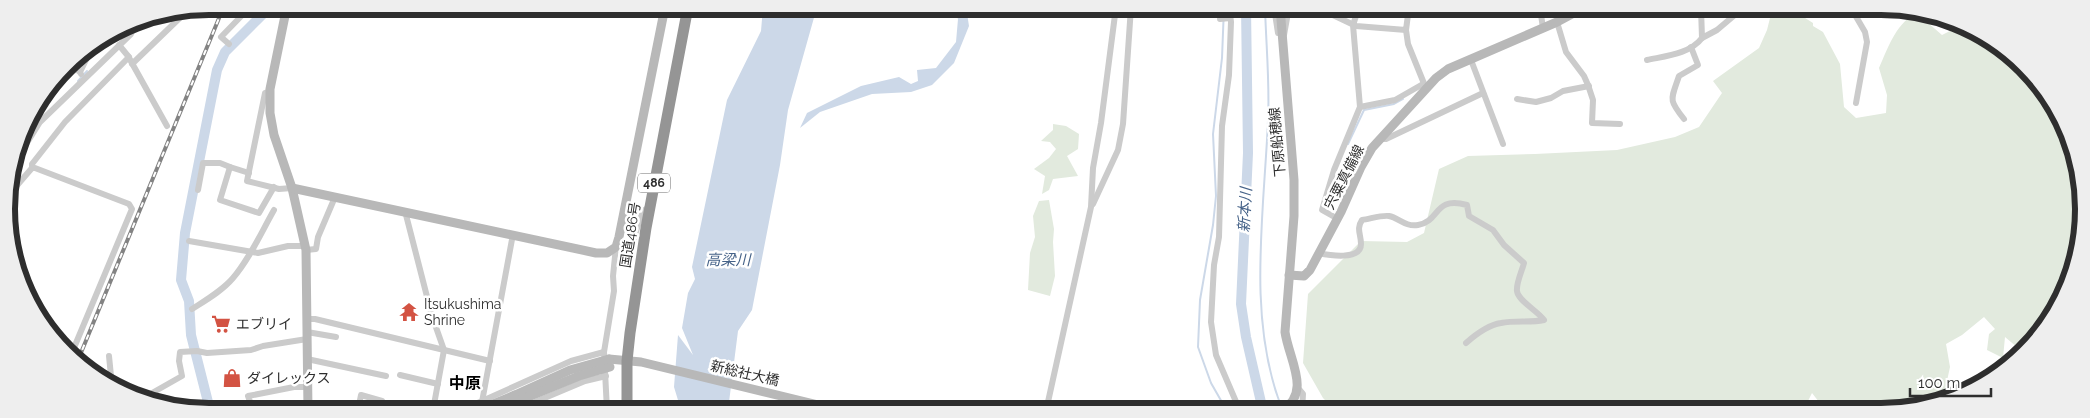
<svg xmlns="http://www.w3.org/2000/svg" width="2090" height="418" font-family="Raleway,'Noto Sans JP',sans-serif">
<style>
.green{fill:#e2eade}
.water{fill:#ccd8e8}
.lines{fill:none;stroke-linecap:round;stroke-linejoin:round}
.stream{stroke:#ccd8e8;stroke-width:2}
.river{stroke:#ccd8e8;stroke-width:10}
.street{stroke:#cbcbcb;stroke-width:6}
.secondary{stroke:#b8b8b8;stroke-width:9}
.highway{stroke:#959595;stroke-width:11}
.rail-casing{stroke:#838383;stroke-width:4}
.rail{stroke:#fff;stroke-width:2;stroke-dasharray:5.5;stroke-linecap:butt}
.secondary-bridge{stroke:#b8b8b8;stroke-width:9}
.labels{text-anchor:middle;stroke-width:5;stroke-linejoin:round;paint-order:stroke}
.shield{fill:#fff;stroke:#6d6d6d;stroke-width:1}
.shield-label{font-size:12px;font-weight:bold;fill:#2e2e2e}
.street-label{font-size:14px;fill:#2e2e2e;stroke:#fff}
.poi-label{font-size:14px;fill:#2e2e2e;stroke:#fff;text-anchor:start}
.water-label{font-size:15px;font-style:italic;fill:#456288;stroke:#fff}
.quarter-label{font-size:16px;font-weight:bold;fill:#000;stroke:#fff}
.rim{fill:none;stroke:#2e2e2e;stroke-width:6}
</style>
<rect width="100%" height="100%" fill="#fff"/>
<g class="green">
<path d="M1764,8H1794V11L1813,23V26L1823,32L1840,64L1844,107L1856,118L1886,113L1887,95L1879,68C1888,48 1895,26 1914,14L1921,22H1927L1942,35L1960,26L1982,33L2042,85L2077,156L2082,235L2063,299L2024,353L2005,337L2003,358L1987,350L1989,334L1995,329L1984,317L1962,335L1946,344L1950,367L1945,390L1937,392L1934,402L1895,411H1826L1812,393L1803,411H1336L1323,398L1303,363L1308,294L1361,241L1407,242L1424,233L1439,169L1468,156L1535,154L1617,150L1675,137L1699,127L1722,93L1713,81L1759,48L1767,30L1770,18Z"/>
<polygon points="1053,124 1066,126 1079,134 1078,149 1067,156 1078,176 1053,179 1049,190 1042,194 1045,176 1034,169 1049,158 1056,149 1050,142 1041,141 1053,130"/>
<polygon points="1049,200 1054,229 1053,242 1055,276 1050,296 1028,290 1030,253 1035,237 1033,216 1039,201"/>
</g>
<g class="water">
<polygon points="763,7 817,7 788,110 780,165 752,310 738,331 728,410 681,410 674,387 678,335 693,355 682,328 688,293 695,279 692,267 727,100 761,31"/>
<polygon points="953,7 966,7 969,26 954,63 932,85 911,92 872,94 820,112 800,128 807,113 861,86 899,77 911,84 918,81 917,70 936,68 956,42 958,19"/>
</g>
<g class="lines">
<g class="stream">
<polyline points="1224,7 1222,58 1213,134 1216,196 1213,225 1200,300 1198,347 1211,383 1227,411"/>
<path d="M1265,7C1266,45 1270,84 1268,121C1264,213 1247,318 1281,406"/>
<polyline points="78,81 87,71"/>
<polyline points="41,102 52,92"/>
<polyline points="1348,144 1364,110 1394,104 1403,99"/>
<polyline points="17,153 37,121"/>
</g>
<g class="river">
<polyline points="1246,7 1248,153 1241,304 1246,337 1263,411"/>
<polyline points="210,410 191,335 189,301 181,280 185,233 217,70 225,52 271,6"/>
</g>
<g class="street">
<polyline points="1229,7 1231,22 1229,75 1222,126 1219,237 1214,265 1211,322 1216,355 1240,411"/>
<polyline points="1274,7 1278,33"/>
<polyline points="1316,7 1356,26 1406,30 1409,7"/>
<polyline points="1540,8 1543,28"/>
<polyline points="1701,8 1702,38 1717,30 1743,8"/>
<polyline points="1817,8 1822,14"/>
<polyline points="1851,8 1865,32 1867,42 1856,103"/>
<polyline points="1220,19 1230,18"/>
<polyline points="1557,22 1566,52 1584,76 1588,85 1593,100 1592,123 1620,124"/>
<polyline points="1406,30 1408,44 1425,86"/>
<polyline points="1284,35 1289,7"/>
<polyline points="229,44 221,37 251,6"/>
<polyline points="119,45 128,56 167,126"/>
<polyline points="1471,60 1503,144"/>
<path d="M1647,60C1665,56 1690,54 1702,38"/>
<polyline points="132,64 187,11"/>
<polyline points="81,74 80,72 92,48"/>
<polyline points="49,91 76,69 80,72"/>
<polyline points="270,91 265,93 247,181 279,189 292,188"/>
<polyline points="1517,99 1536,102 1551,98 1563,91 1589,86"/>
<polyline points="1360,107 1395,100 1423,84"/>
<path d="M1684,119C1668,99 1671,100 1679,76L1698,65L1691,47"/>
<polyline points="1381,139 1386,139 1483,93"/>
<polyline points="15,162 40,122 131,34 136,21"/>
<polyline points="32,168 32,164 65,122 129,57"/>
<polyline points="249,173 230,167 220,200 259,213 274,187"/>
<polyline points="198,190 203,163 220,163 230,167"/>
<polyline points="7,197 32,168 35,168 129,204 132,209 71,355"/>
<polyline points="1093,204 1118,150 1123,124 1131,7"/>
<polyline points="405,211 432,316 444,350 433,410"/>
<polyline points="1338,219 1322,210 1334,170 1360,107 1353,25 1359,7"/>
<polyline points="189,241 258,253 288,246 306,246"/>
<polyline points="306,250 316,249 318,237 335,197"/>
<path d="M1318,253C1328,255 1361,261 1361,244C1361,234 1356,229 1362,220C1370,219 1381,215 1389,216C1399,218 1405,227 1418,225C1441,221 1433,196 1467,205L1469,216L1493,230L1504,245L1524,263C1522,271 1516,283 1517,291C1518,301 1538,311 1544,320C1530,323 1515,320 1501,323C1488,325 1475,335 1466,343"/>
<polyline points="615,262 623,263 627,261 642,212 649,207"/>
<path d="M192,309C206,300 222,291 233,278C250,258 261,233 274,210"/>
<polyline points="307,319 315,319 490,361"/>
<polyline points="307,332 336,337"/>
<polyline points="109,356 112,386"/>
<polyline points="307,359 386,376"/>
<polyline points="400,375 438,384"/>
<polyline points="1298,388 1303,394 1302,411"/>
<polyline points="145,397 182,376 179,361 180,352 197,351 207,353 251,350 263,346 307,339"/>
<polyline points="482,402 513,234"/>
<polyline points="1293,403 1295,411"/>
<polyline points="253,410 248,396 294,387 308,387"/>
<polyline points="358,410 361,395 382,401 380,410"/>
<polyline points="462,410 571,361 604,352"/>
<polyline points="516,410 585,381 606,376"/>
<polyline points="607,410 604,352 614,291 613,276 616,247"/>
<polyline points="1046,411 1091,207 1093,168 1101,123 1116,7"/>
</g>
<g class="secondary">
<polyline points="287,6 270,89 270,113 274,135 292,188 306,250 308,410"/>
<path d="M1280,7L1294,180V216L1285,332C1289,360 1312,392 1282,411"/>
<polyline points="292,188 596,253 607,253 616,247 619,237 665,7"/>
<polyline points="1289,275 1304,276 1310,270 1341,212 1361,167 1372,148 1436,78 1448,69 1557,22 1583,8"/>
<polyline points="609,359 641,362 843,411"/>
<polyline points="479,410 515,395"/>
<polyline points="496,410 518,401"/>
</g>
<polyline class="highway" points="627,410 627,361 630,333 646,228 688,7"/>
<g class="rail-casing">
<polyline id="rail" points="78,360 224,6"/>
</g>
<use href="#rail" class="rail"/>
<g class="secondary-bridge">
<polyline points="515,395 570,370 609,359"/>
<polyline points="518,401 579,376 610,367"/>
</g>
</g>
<defs>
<g id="temple-bare" transform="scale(1.5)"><path d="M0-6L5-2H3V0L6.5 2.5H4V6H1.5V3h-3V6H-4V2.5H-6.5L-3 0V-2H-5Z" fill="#d35343" stroke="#fff" stroke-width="2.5" paint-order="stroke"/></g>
<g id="supermarket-bare" transform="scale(1.5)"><path d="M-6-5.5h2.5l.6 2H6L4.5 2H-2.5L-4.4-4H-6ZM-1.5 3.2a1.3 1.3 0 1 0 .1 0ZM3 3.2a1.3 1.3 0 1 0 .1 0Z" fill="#d35343" stroke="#fff" stroke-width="2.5" paint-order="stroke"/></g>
<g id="shop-bare" transform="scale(1.5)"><path d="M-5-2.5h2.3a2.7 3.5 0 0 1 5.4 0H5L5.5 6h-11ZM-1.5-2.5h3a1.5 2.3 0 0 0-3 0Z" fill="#d35343" stroke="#fff" stroke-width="2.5" paint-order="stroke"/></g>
</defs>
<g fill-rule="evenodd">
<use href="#temple-bare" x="409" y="312"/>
<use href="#supermarket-bare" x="221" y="324"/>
<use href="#shop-bare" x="232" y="378"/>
</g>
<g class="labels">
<rect class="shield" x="638" y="173.5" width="32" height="19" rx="4"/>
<g class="shield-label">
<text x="654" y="187">486</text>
</g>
<g class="street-label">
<text transform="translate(1277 142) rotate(-95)" y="5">下原船穂線</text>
<text transform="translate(1344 177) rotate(-63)" y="5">宍粟真備線</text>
<text transform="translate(630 235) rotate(-81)" y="5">国道486号</text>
<text transform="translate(745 373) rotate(13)" y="5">新総社大橋</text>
</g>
<g class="poi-label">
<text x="424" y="309">Itsukushima<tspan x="424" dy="16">Shrine</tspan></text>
<text x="236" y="329">エブリイ</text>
<text x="247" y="383">ダイレックス</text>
</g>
<g class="water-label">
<text transform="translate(1245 210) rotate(-87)" y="5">新本川</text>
<text x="728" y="265">高梁川</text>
</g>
<g class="quarter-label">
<text x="465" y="389">中原</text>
</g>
</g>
<path d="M0 0H2090V418H0ZM209 15H1881A194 194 0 0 1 2075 209V209A194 194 0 0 1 1881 403H209A194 194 0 0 1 15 209V209A194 194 0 0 1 209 15Z" fill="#eee" fill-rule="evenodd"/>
<path class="rim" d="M209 15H1881A194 194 0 0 1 2075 209V209A194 194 0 0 1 1881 403H209A194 194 0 0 1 15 209V209A194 194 0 0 1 209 15Z"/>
<path d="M1910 388v8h81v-8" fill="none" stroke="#2e2e2e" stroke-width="2.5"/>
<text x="1918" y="388" font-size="15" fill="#2e2e2e" stroke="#ffffff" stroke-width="4" paint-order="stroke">100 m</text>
</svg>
